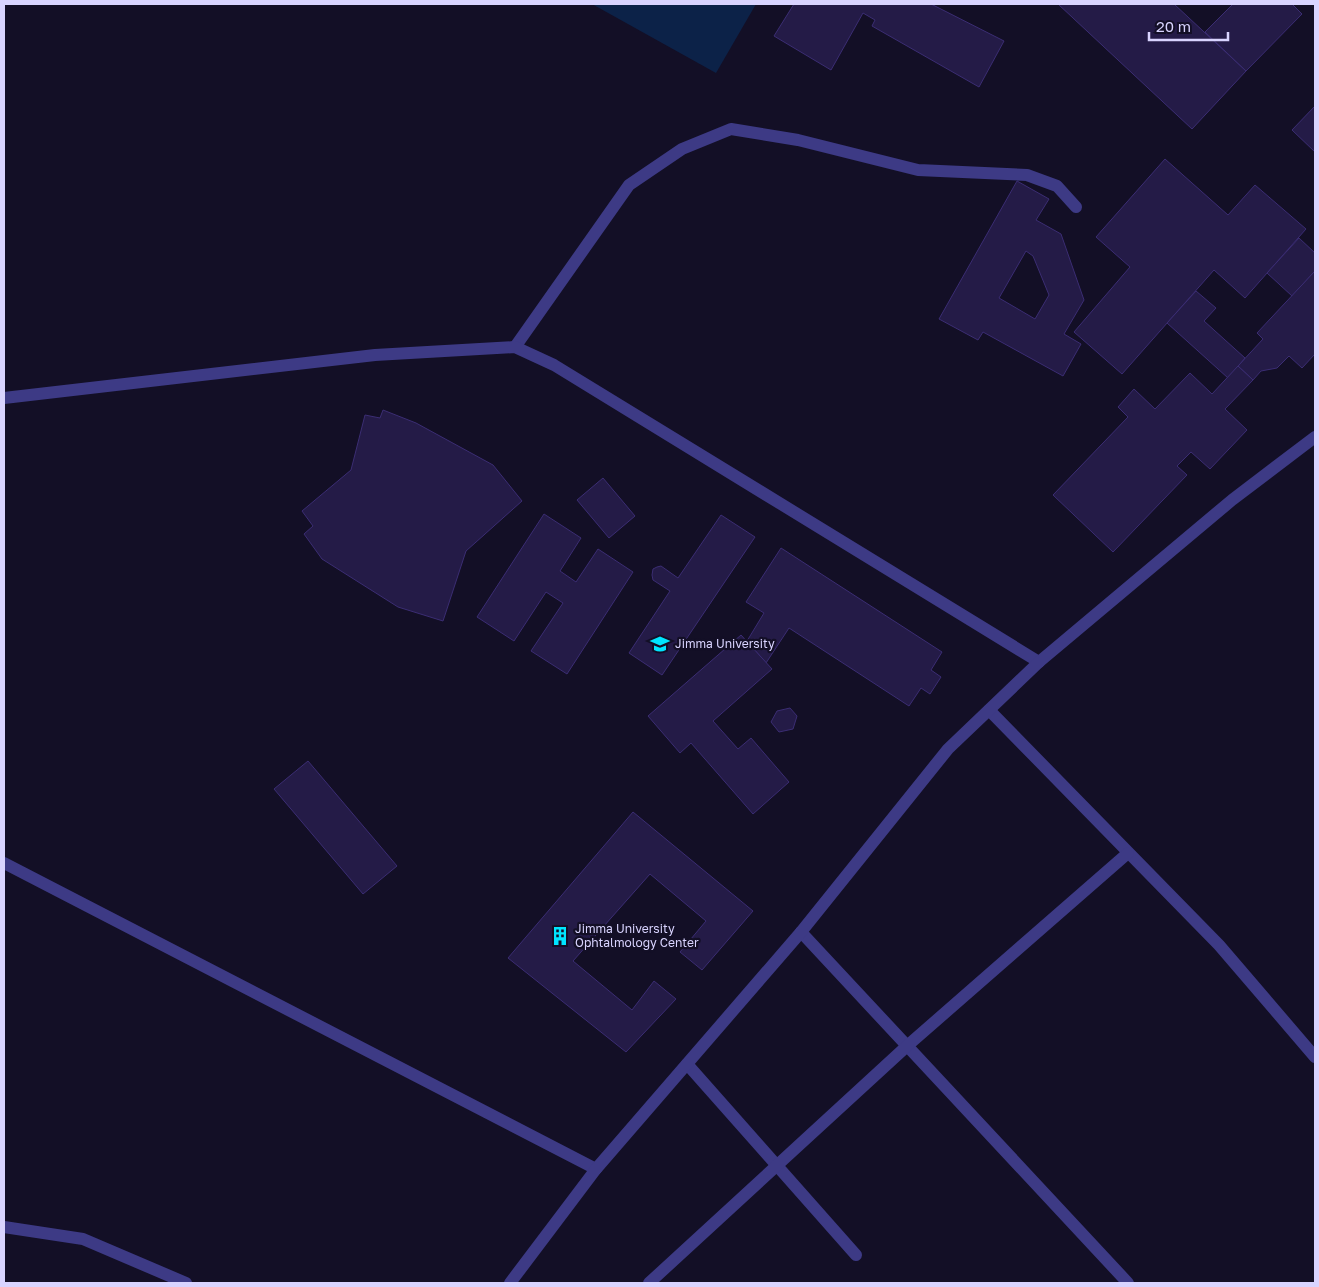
<svg xmlns="http://www.w3.org/2000/svg" width="1319" height="1287" font-family="'Golos Text',sans-serif">
<style>
.water{fill:#0c2248}
.building{fill:#241b47;stroke:#3b2d73;fill-rule:evenodd}
.lines{fill:none;stroke-linecap:round;stroke-linejoin:round}
.service{stroke:#3d3a85;stroke-width:12}
.labels{text-anchor:middle;stroke-width:4.5;stroke-linejoin:round;paint-order:stroke}
.poi-label{font-size:12px;fill:#d9d4ff;stroke:#130f26;text-anchor:start}
</style>
<rect width="100%" height="100%" fill="#130f26"/>
<polygon class="water" points="592,4 756,4 716,73"/>
<g class="building">
<polygon points="794,4 931,4 1004,41 979,87 872,26 875,20 863,13 831,70 774,36"/>
<polygon points="1058,4 1174,4 1246,71 1192,129"/>
<polygon points="1233,4 1292,4 1302,14 1246,71 1205,32"/>
<polygon points="1315,106 1315,152 1292,130"/>
<polygon points="1165,159 1228,215 1255,185 1306,229 1245,298 1214,270 1122,374 1074,332 1130,267 1096,237"/>
<path d="M1017,181L1049,199L1036,220L1061,234L1084,300L1064,334L1081,344L1063,376L983,332L978,340L939,319ZM1026,251L1033,256L1049,295L1035,319L999,298Z"/>
<polygon points="1299,238 1315,253 1315,271 1292,296 1267,273"/>
<polygon points="1315,271 1315,354 1302,368 1289,356 1277,368 1261,371 1253,380 1238,366 1263,339 1257,333"/>
<polygon points="1196,291 1216,308 1204,321 1245,358 1228,378 1167,323"/>
<polygon points="1238,366 1253,380 1225,409 1247,430 1210,469 1191,452 1177,466 1187,475 1113,552 1053,495 1128,417 1118,407 1134,389 1155,409 1190,373 1212,394"/>
<polygon points="383,410 416,423 493,465 522,501 466,551 443,621 398,607 322,559 304,534 313,526 302,511 351,470 365,415 380,418"/>
<polygon points="603,478 635,516 609,538 577,500"/>
<polygon points="544,514 581,538 560,571 576,582 598,549 633,572 567,674 531,651 563,603 546,592 514,641 477,617"/>
<polygon points="721,515 755,537 662,675 629,653 670,591 653,580 652,575 653,569 657,567 661,566 678,578"/>
<polygon points="781,548 942,652 931,670 941,677 930,694 921,688 909,706 789,628 766,663 747,641 764,613 746,602"/>
<polygon points="741,635 772,669 713,721 738,749 751,738 789,782 753,814 691,743 680,753 648,716"/>
<polygon points="790,708 797,716 793,729 779,732 771,722 777,711"/>
<polygon points="308,761 397,866 363,894 274,789"/>
<polygon points="633,812 753,911 702,970 680,952 706,921 650,874 573,961 632,1010 654,981 676,999 626,1052 508,958"/>
</g>
<g class="lines">
<g class="service">
<polyline points="515,347 629,185 682,149 731,129 798,140 918,170 1027,175 1057,186 1076,207"/>
<polyline points="4,398 375,355 515,347 554,365 1039,662"/>
<polyline points="989,710 1219,945 1315,1057"/>
<polyline points="4,863 596,1169"/>
<polyline points="801,932 1128,1283"/>
<polyline points="687,1064 856,1255"/>
<polyline points="4,1227 83,1239 186,1283"/>
<polyline points="510,1283 596,1169 801,932 948,749 1039,662 1232,500 1315,437"/>
<polyline points="649,1283 907,1046 1128,853"/>
</g>
</g>
<defs>
<g id="university-bare" transform="scale(1.5)"><path d="M0-5L7-2L0 1L-7-2ZM-4 1L0 2.5L4 1V4Q0 6-4 4Z" fill="#00e5ff" stroke="#130f26" stroke-width="2.5" paint-order="stroke"/></g>
<g id="building-bare" transform="scale(1.5)"><path d="M-4-6H4V6H1V3H-1V6H-4ZM-2.5-4.3h1.7v1.8h-1.7ZM.8-4.3h1.7v1.8H.8ZM-2.5-1h1.7V.8h-1.7ZM.8-1h1.7V.8H.8Z" fill="#00e5ff" stroke="#130f26" stroke-width="2.5" paint-order="stroke"/></g>
</defs>
<g fill-rule="evenodd">
<use href="#university-bare" x="660" y="644"/>
<use href="#building-bare" x="560" y="936"/>
</g>
<g class="labels">
<g class="poi-label">
<text x="675" y="648">Jimma University</text>
<text x="575" y="933">Jimma University<tspan x="575" dy="14">Ophtalmology Center</tspan></text>
</g>
</g>
<rect width="1319" height="1287" fill="none" stroke="#d9d4ff" stroke-width="10"/>
<path d="M1149 32v8h79v-8" fill="none" stroke="#d9d4ff" stroke-width="2.5"/>
<text x="1156" y="32" font-size="15" fill="#d9d4ff" stroke="#130f26" stroke-width="4" paint-order="stroke">20 m</text>
</svg>
